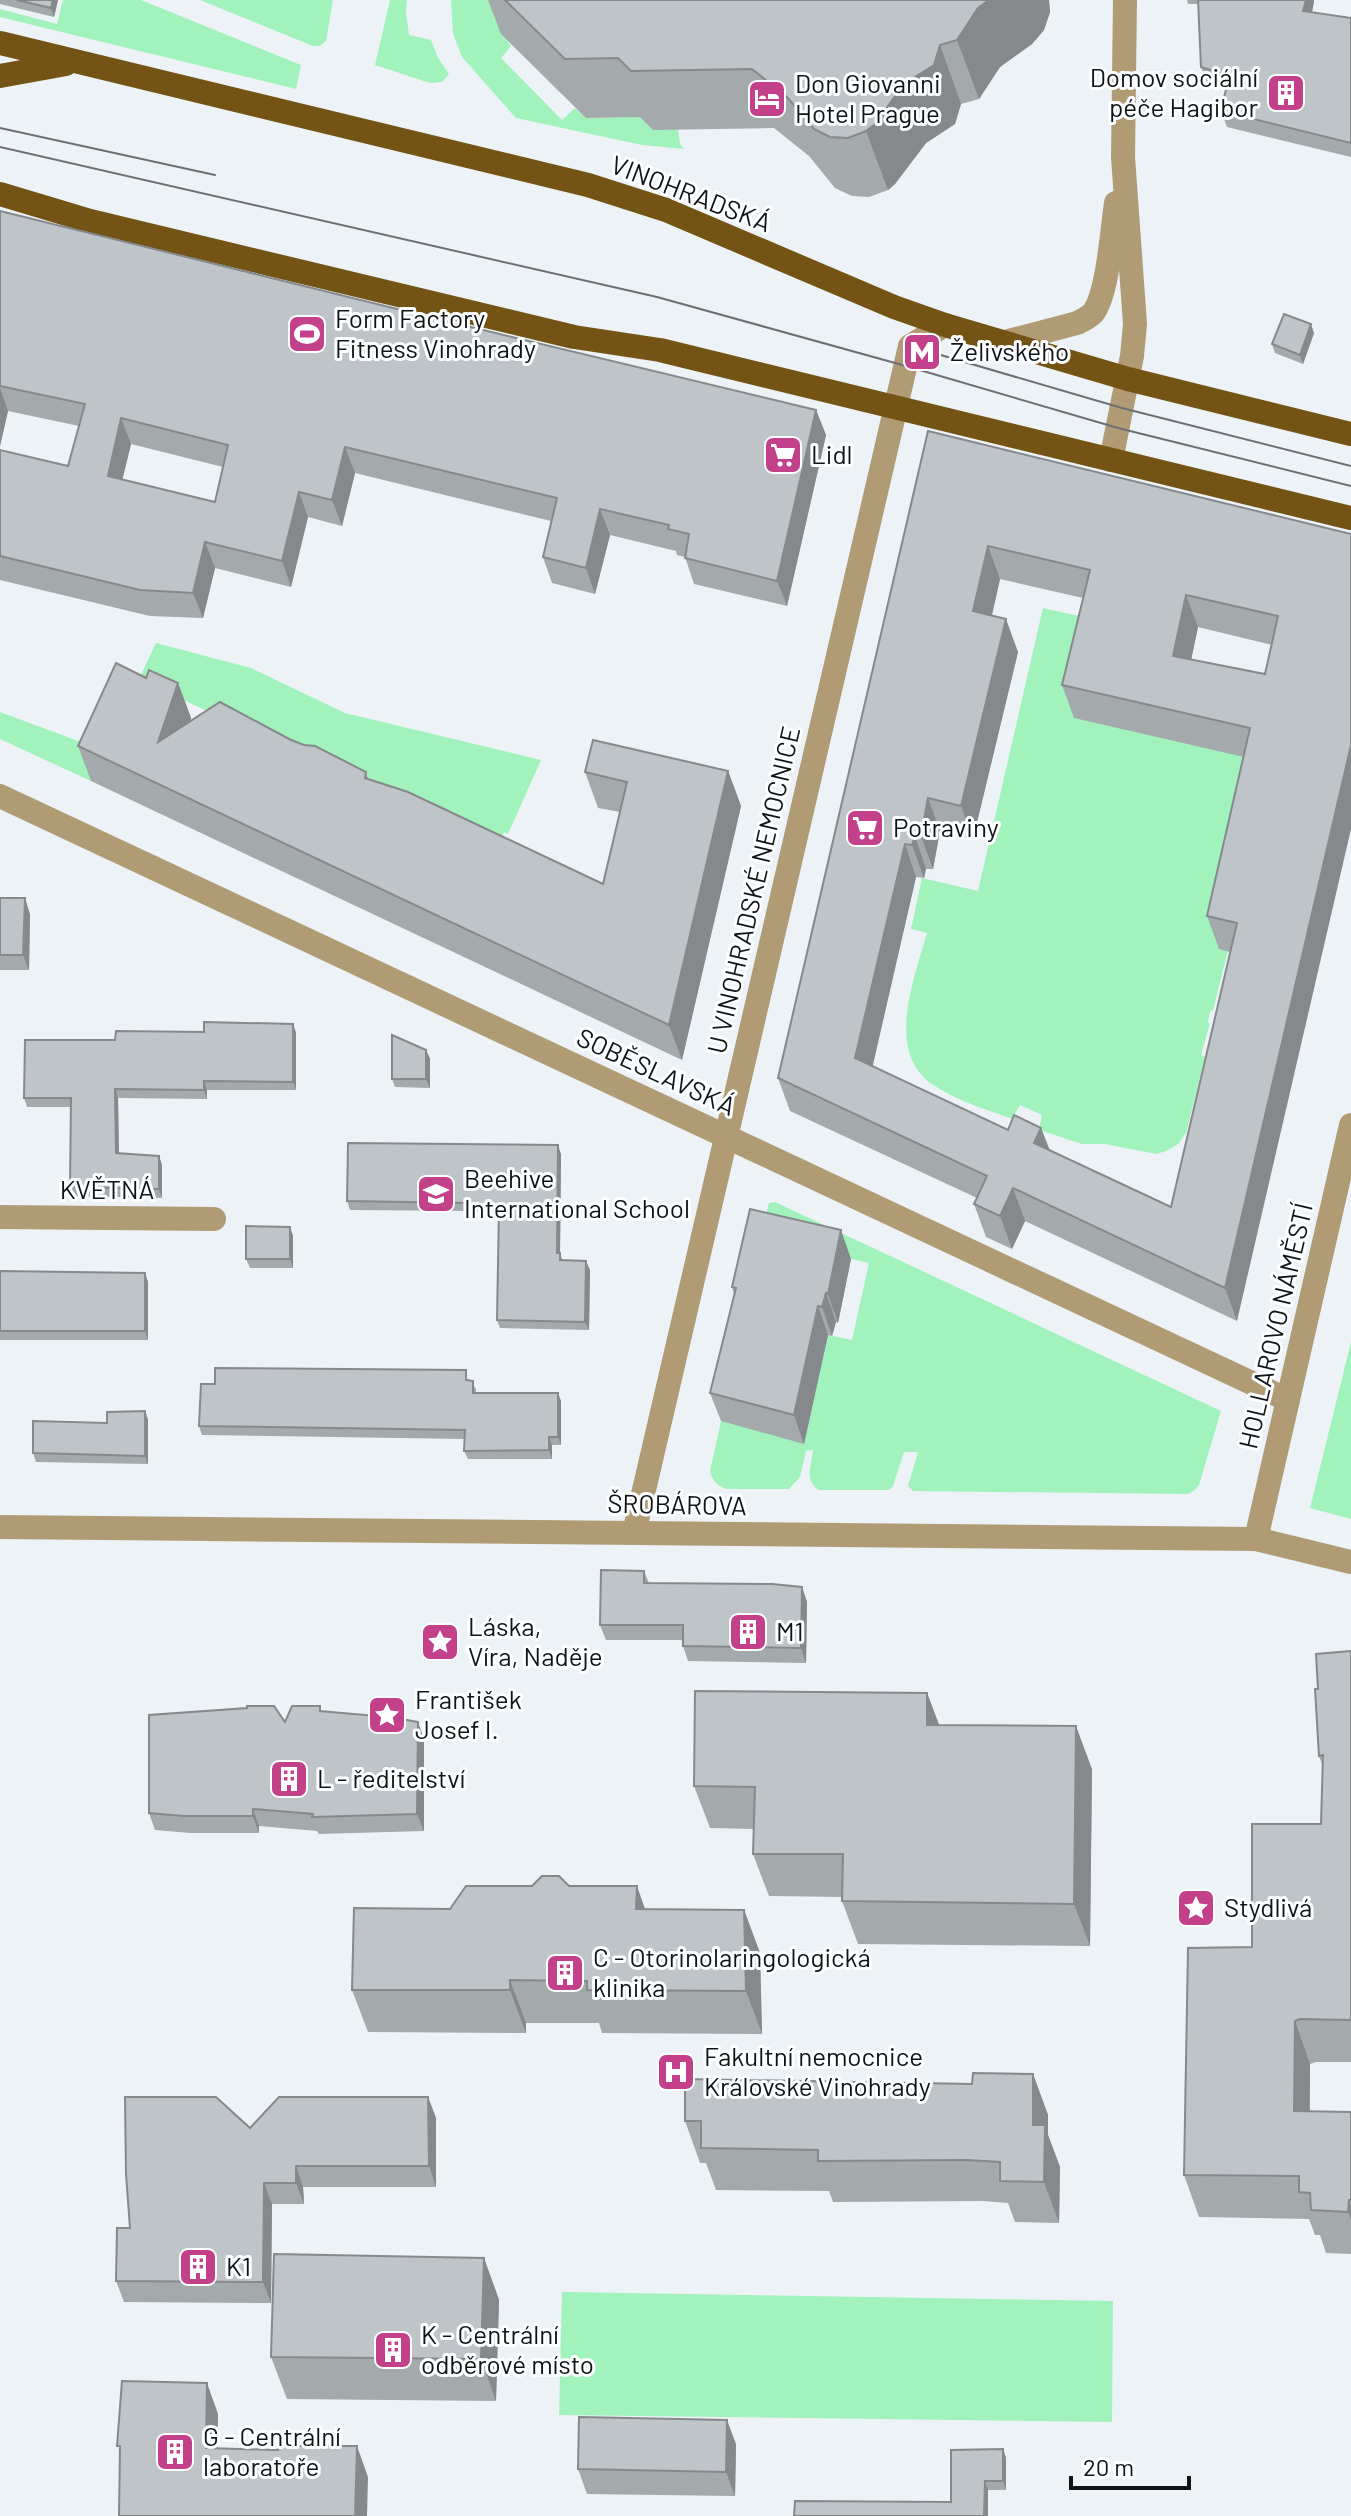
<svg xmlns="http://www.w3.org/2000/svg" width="1351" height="2516" font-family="Barlow,sans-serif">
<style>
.green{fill:#a1f2bb}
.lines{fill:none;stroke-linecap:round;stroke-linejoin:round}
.minor{stroke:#b09b75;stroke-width:24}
.major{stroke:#735414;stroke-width:24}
.tram{stroke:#6d7073;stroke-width:2}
.wall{fill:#a4a9ac;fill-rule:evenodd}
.shaded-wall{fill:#86898c}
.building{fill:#bfc4c8;stroke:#86898c;stroke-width:2;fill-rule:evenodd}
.labels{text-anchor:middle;stroke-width:6;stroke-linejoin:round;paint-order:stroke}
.poi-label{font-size:26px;fill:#101213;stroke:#fdfeff;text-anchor:start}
.street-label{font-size:26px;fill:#101213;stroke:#fdfeff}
</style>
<rect width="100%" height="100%" fill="#ecf2f6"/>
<g class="green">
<polygon points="63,0 141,0 301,65 296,89 0,17 0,9 57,24"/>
<polygon points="200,0 333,0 326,41 320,46 313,46"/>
<polygon points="390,0 407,0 406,13 409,35 431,40 438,58 449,74 442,82 430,83 375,65"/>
<polygon points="451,0 498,0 501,34 511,46 501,58 562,120 575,108 586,118 640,117 653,130 678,129 680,144 684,149 642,145 516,118 462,57 453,33"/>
<path d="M1043,608L1097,620L1262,760L1219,949L1228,951L1213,1010L1210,1011L1208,1023H1210L1201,1055L1205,1057L1186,1133L1178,1144L1166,1151L1156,1154L1105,1144H1082L1039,1130L1042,1115L1020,1105L1012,1119C986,1109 956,1101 932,1084C885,1051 914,979 927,933L911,929L922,878L978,891Z"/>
<polygon points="156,643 251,668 345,713 541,760 508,834 504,832 497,848 139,679"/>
<polygon points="0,712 105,751 91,781 0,739"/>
<path d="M775,1202L1221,1411L1199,1485L1195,1490L1188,1494L913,1491L908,1486L918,1452H904L893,1486L889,1490H819C803,1480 812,1465 813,1450L806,1451L800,1477L789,1489H726C717,1485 712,1481 710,1471L721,1421L804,1443L828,1335L852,1340L869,1263L760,1238L769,1203Z"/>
<polygon points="1351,1342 1351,1519 1310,1508"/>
<polygon points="562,2292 1113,2301 1112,2422 559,2415"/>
</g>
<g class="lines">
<g class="minor">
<path d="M1001,343L1077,323C1083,320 1088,318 1093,313C1108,294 1112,229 1116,203"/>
<polyline points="1111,460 1132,356 1135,324 1123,157 1125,0"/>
<polyline points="0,796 1288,1400"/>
<polyline points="0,1217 214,1219"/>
<polyline points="0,1527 1256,1539 1351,1562"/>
<polyline points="634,1533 910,346 945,325"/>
<polyline points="1256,1539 1351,1125"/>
</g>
<g class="major">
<polyline points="0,43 588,185 666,210 894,307 945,325 1128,379 1351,434"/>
<polyline points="0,76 66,64"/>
<polyline points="0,194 90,221 574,337 660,350 1351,518"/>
</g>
<g class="tram">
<polyline points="0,128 215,175"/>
<polyline points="0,147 657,297 906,366 1118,428 1351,486"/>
<polyline points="910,346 1122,408 1351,466"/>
</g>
</g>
<g class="wall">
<polygon points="0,0 58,0 54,17 0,4"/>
<polygon points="488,0 1049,0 1050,12 1044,30 1032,44 1000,67 979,99 961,104 955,124 926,143 895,184 888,190 869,197 852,196 835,188 809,156 774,128 653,130 640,117 586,118 501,34"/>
<polygon points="1187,0 1314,0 1312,12 1351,18 1351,157 1227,127 1221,111 1226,89 1207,83 1201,67 1198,4 1188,4"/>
<path d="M0,211L454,323L816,410L826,435L787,606L694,584L685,557L677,555L676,551L610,535L595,594L552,583L543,557L551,521L355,473L342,526L308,517L291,587L215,568L203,618L150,616L0,580V450L68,466L79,426L8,411L0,446ZM131,444L223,467L215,502L122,480Z"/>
<polygon points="1314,333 1303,364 1275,353 1272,344"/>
<path d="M928,431L1351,534L1237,1321L1025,1221L1012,1249L986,1237L974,1204L977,1198L790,1111L778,1078ZM1000,579L1083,598L1062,685L1074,718L1244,757L1207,916L1219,949L1230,952L1171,1207L1050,1150L1041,1128L1008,1130L872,1066L916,877L924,878L926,869H933L940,831L973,839L1018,652L992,616ZM1198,627L1272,645L1265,674L1191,660Z"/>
<polygon points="146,678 178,683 191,718 190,721 291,740 366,772 368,779 603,884 620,812 598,808 585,772 728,771 741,806 682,1060 91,781 78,746"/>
<polygon points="0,898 30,914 29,970 0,970"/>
<polygon points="293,1024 296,1033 296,1090 207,1090 207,1099 118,1098 119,1153 159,1156 162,1165 162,1198 74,1196 70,1187 71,1107 27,1107 24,1098 115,1040"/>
<polygon points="426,1050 430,1059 430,1088 395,1087 392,1079"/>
<polygon points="561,1154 560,1254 562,1261 590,1270 589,1330 500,1328 497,1320 499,1215 472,1211 350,1210 347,1201"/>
<polygon points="290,1227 293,1236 293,1268 250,1268 246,1259"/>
<polygon points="851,1259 838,1323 836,1322 832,1336 828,1335 804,1444 721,1421 710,1393 734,1294 732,1287"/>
<polygon points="0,1271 145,1273 148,1282 148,1340 0,1340"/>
<polygon points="469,1379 476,1389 476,1393 561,1401 561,1445 552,1445 552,1459 468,1459 464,1451 464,1439 202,1435 199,1426"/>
<polygon points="145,1411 148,1420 148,1464 36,1462 33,1453 107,1423"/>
<polygon points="644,1571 649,1583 802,1587 807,1602 806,1663 688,1661 683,1646 683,1640 606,1640 600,1625"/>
<polygon points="1351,1651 1351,2062 1316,2062 1310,2064 1310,2111 1351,2112 1351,2254 1326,2253 1320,2235 1315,2235 1309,2219 1199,2217 1184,2175 1252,1947 1321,1824 1323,1767 1319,1756 1318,1689"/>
<polygon points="927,1693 939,1725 1092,1769 1090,1946 858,1944 842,1901 842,1897 769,1896 753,1854 754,1829 710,1828 694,1786"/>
<polygon points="322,1711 424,1739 424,1831 319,1834 317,1831 259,1826 259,1833 190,1833 155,1830 149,1813 285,1722"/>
<polygon points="569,1886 645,1909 744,1910 760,1953 762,2034 602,2033 599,2023 526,2023 526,2033 368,2032 352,1990"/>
<polygon points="1033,2074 1048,2115 1048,2135 1060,2167 1059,2223 1015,2222 1008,2203 983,2201 833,2202 829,2191 716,2190 706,2163 700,2163 685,2121 972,2084"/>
<polygon points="428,2097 436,2118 436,2187 303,2187 304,2204 272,2204 271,2303 124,2302 116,2281 250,2128"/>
<polygon points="484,2258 499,2300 496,2401 287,2399 271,2357"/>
<polygon points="736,2444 735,2496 587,2494 578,2469"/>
<polygon points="1003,2449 1006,2458 1006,2490 988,2490 988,2516 794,2516 951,2502"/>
</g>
<g class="shaded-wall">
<polygon points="53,0 58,0 54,17 51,8"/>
<polygon points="989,0 1049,0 1050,12 1044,30 1032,44 1000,67 979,99 957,40 978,8"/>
<polygon points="1306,0 1314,0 1314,2 1309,26 1303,11"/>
<polygon points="940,45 961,104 955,124 926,143 895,184 888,190 866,131 904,84"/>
<polygon points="1311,324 1314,333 1303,364 1300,355"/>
<polygon points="0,388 8,411 0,446"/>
<polygon points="816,410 826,435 787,606 777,581"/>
<polygon points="121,418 131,444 117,502 108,476"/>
<polygon points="345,447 355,473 342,526 332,500"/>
<polygon points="299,492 308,517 291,587 282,561"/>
<polygon points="600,509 610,535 595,594 586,568"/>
<polygon points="205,542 215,568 203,618 193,593"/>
<polygon points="988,546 1000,579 985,644 973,611"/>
<polygon points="1186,595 1198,627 1185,689 1173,656"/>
<polygon points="1006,619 1018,652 973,839 961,806"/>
<polygon points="178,683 191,718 170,778 158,742"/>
<polygon points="1351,745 1351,829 1237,1321 1225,1288"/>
<polygon points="728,771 741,806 682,1060 669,1025"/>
<polygon points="928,798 940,831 933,869 921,836"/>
<polygon points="915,836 926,869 924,878 912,845"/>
<polygon points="905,844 916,877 867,1091 855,1058"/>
<polygon points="25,898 30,914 29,970 23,955"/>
<polygon points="293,1024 296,1033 296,1090 293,1082"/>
<polygon points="426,1050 430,1059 430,1088 426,1079"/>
<polygon points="204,1081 207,1090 207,1099 204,1090"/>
<polygon points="115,1089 118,1098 119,1161 116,1153"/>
<polygon points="1041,1128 1053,1160 1034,1143"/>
<polygon points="558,1145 561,1154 560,1254 563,1262 563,1269 557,1253"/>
<polygon points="159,1156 162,1165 162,1198 159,1189"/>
<polygon points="1013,1188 1025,1221 1012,1249 1000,1216"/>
<polygon points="290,1227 293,1236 293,1268 290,1259"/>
<polygon points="841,1230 851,1259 838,1323 828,1294"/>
<polygon points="586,1261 590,1270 589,1330 585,1322"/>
<polygon points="145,1273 148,1282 148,1340 145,1331"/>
<polygon points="826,1293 836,1322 832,1336 822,1307"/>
<polygon points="818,1306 828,1335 804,1444 794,1415"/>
<polygon points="558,1393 561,1401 561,1445 558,1437"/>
<polygon points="145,1411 148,1420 148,1464 145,1456"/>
<polygon points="549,1437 552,1445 552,1459 549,1450"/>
<polygon points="802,1587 807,1602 806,1663 801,1648"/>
<polygon points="927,1693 943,1735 927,1725"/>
<polygon points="418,1722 424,1739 424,1831 417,1814"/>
<polygon points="1076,1726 1092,1769 1090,1946 1074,1904"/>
<polygon points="253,1809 259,1826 259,1833 253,1816"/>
<polygon points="637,1886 652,1929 636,1909"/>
<polygon points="744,1910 760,1953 762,2034 746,1991"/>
<polygon points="510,1980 526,2023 526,2033 510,1990"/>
<polygon points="1295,2021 1310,2064 1309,2154 1294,2111"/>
<polygon points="1033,2074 1048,2115 1048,2135 1060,2167 1059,2223 1044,2182 1033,2125"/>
<polygon points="428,2097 436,2118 436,2187 429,2166"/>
<polygon points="296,2166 303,2187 304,2204 296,2183"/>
<polygon points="264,2183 272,2204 271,2303 263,2282"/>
<polygon points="1349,2200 1351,2206 1351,2220 1348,2212"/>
<polygon points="484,2258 499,2300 496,2401 481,2359"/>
<polygon points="207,2383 218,2414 217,2480 206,2448"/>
<polygon points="727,2420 736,2444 735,2496 726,2472"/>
<polygon points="357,2446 368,2477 367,2516 355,2516"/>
<polygon points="1003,2449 1006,2458 1006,2490 1003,2481"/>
<polygon points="985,2481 988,2490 988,2516 984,2516"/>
</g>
<g class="building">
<polygon points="17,0 53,0 51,8"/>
<polygon points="505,0 989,0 978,8 957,40 940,45 934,65 904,84 874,125 866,131 848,138 830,137 814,129 787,97 752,69 631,71 618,58 565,59"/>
<polygon points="1198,0 1306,0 1303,11 1351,18 1351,143 1221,111 1229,76 1201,67"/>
<path d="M0,211L454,323L816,410L777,581L685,558L689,534L668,529L669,525L600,509L586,568L543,557L557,498L345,447L332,500L299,492L282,561L205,542L193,593L140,590L0,556V450L68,466L85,404L0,386ZM121,418L228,445L215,502L108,476Z"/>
<polygon points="1284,314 1311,324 1300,355 1272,344"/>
<path d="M928,431L1351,534V745L1225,1288L1013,1188L1000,1216L974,1204L987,1176L778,1078ZM988,546L1090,570L1062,685L1250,728L1207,916L1237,923L1171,1207L1034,1143L1041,1128L1014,1115L1008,1130L855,1058L905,844L912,845L915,836H921L928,798L961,806L1006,619L973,611ZM1186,595L1278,616L1265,674L1173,656Z"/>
<polygon points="116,663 146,678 149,670 178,683 158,742 220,702 291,740 304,745 315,746 366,772 365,778 408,792 603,884 627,782 585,772 593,740 728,771 669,1025 78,746"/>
<polygon points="0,898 25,898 23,955 0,955"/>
<polygon points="204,1022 293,1024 293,1082 204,1081 204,1090 115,1089 116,1153 159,1156 159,1189 70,1187 71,1098 24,1098 25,1040 115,1040 116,1031 204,1032"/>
<polygon points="392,1035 426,1050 426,1079 392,1079"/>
<polygon points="348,1143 558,1145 557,1253 560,1253 560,1260 586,1261 585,1322 497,1320 499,1207 469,1203 347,1201"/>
<polygon points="750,1209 841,1230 828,1294 826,1293 822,1307 818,1306 794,1415 710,1393 736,1288 732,1287"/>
<polygon points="246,1226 290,1227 290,1259 246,1259"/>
<polygon points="0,1271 145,1273 145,1331 0,1331"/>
<polygon points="215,1368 466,1370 466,1380 473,1381 473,1393 558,1393 558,1437 549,1437 549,1450 464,1451 465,1430 199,1426 201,1384 215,1384"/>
<polygon points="145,1411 145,1456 33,1453 33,1421 107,1423 107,1412"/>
<polygon points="601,1570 644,1571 644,1583 772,1584 802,1587 801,1648 683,1646 683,1625 600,1625"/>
<polygon points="1351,1651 1351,2020 1300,2019 1295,2021 1294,2111 1351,2112 1351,2200 1349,2200 1348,2212 1311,2210 1310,2193 1299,2192 1299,2176 1184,2175 1188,1948 1252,1947 1252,1824 1321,1824 1323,1755 1319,1756 1315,1689 1318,1689 1316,1654"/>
<polygon points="695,1691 927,1693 927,1725 1076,1726 1074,1904 842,1901 843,1854 753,1854 755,1787 694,1786"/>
<polygon points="247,1706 274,1706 285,1722 292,1706 320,1706 320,1711 376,1716 376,1714 418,1722 417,1814 312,1817 313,1814 253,1809 253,1816 184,1816 149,1813 149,1715 247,1708"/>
<polygon points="542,1876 559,1876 569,1886 637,1886 636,1909 744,1910 746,1991 587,1990 587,1981 510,1980 510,1990 352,1990 354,1908 450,1909 466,1886 532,1886"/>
<polygon points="973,2073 1033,2074 1033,2125 1045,2125 1044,2182 1000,2181 1000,2162 967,2160 818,2161 818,2150 701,2148 701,2121 685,2121 685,2079 972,2084"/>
<polygon points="125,2097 216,2097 250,2128 279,2097 428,2097 429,2166 296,2166 296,2183 264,2183 263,2282 116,2281 117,2228 130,2228 126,2174"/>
<polygon points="274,2254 484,2258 481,2359 271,2357"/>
<polygon points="122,2381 207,2383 206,2448 278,2450 278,2446 357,2446 355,2516 119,2516 120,2446 117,2446"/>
<polygon points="579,2417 727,2420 726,2472 578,2469"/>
<polygon points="1003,2449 1003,2481 985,2481 984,2516 794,2516 795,2501 951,2502 951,2450"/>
</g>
<defs>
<g id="building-square" transform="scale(2)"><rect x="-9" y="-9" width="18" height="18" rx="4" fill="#c2418a" stroke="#fdfeff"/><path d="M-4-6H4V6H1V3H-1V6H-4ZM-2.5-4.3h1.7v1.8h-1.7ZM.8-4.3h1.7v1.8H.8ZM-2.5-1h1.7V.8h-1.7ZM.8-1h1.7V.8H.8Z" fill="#fff"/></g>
<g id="hotel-square" transform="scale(2)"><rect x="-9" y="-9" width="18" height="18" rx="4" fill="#c2418a" stroke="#fdfeff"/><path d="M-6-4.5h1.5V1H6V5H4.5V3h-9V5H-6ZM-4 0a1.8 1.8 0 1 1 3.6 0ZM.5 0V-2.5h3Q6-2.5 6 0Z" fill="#fff"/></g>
<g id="stadium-square" transform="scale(2)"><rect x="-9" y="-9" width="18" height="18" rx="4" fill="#c2418a" stroke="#fdfeff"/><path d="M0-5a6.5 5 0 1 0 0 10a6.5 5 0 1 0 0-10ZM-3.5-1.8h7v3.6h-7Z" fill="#fff"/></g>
<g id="metro-square" transform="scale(2)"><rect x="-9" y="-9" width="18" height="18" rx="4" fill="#c2418a" stroke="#fdfeff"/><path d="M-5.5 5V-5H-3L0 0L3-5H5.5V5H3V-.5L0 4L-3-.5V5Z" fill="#fff"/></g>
<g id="supermarket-square" transform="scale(2)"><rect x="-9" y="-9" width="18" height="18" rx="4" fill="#c2418a" stroke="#fdfeff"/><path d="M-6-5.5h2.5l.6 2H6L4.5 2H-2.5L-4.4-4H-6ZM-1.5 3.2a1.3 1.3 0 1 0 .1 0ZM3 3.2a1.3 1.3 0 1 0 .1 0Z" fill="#fff"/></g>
<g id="school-square" transform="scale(2)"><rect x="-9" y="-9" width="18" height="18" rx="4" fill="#c2418a" stroke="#fdfeff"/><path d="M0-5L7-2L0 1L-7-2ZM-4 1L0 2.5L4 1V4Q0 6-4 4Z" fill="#fff"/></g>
<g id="sight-square" transform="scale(2)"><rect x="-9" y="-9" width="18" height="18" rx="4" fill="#c2418a" stroke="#fdfeff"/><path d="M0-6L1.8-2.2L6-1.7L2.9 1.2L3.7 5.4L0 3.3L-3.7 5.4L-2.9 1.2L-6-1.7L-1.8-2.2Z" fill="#fff"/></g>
<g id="hospital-square" transform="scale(2)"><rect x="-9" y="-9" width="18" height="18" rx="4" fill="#c2418a" stroke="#fdfeff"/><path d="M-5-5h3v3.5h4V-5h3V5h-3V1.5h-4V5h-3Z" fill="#fff"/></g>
</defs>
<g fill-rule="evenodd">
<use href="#building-square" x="1286" y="93"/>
<use href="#hotel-square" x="767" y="99"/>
<use href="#stadium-square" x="307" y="334"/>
<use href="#metro-square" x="922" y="352"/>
<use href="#supermarket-square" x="783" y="455"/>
<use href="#supermarket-square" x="865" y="828"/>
<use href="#school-square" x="436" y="1194"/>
<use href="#building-square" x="748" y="1632"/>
<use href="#sight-square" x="440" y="1642"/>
<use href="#sight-square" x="387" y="1715"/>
<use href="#building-square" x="289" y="1779"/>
<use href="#sight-square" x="1196" y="1908"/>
<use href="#building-square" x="565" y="1973"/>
<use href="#hospital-square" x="676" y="2072"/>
<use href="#building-square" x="198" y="2267"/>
<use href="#building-square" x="393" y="2350"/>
<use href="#building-square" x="175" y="2452"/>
</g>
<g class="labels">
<g class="poi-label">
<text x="1258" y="87" text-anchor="end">Domov sociální<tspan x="1258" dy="30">péče Hagibor</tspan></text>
<text x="795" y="93">Don Giovanni<tspan x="795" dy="30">Hotel Prague</tspan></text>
<text x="335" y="328">Form Factory<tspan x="335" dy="30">Fitness Vinohrady</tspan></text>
<text x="950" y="361">Želivského</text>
<text x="811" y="464">Lidl</text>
<text x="893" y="837">Potraviny</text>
<text x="464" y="1188">Beehive<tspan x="464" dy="30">International School</tspan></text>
<text x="468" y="1636">Láska,<tspan x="468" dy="30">Víra, Naděje</tspan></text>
<text x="776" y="1641">M1</text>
<text x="415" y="1709">František<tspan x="415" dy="30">Josef I.</tspan></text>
<text x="317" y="1788">L - ředitelství</text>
<text x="1224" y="1917">Stydlivá</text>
<text x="593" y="1967">C - Otorinolaringologická<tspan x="593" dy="30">klinika</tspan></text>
<text x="704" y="2066">Fakultní nemocnice<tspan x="704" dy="30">Královské Vinohrady</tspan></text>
<text x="226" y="2276">K1</text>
<text x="421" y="2344">K - Centrální<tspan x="421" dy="30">odběrové místo</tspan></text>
<text x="203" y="2446">G - Centrální<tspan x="203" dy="30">laboratoře</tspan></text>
</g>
<g class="street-label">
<text transform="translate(691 194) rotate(21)" y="9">VINOHRADSKÁ</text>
<text transform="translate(754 890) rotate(-77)" y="9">U VINOHRADSKÉ NEMOCNICE</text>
<text transform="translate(656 1072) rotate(25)" y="9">SOBĚSLAVSKÁ</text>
<text x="107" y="1199">KVĚTNÁ</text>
<text transform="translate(1276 1326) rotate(-77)" y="9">HOLLAROVO NÁMĚSTÍ</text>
<text transform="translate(677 1505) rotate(1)" y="9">ŠROBÁROVA</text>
</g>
</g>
<path d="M1071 2476v12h118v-12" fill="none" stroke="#101213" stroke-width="4"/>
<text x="1083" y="2476" font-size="24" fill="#101213" stroke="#fdfeff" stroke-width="6" paint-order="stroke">20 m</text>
</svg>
